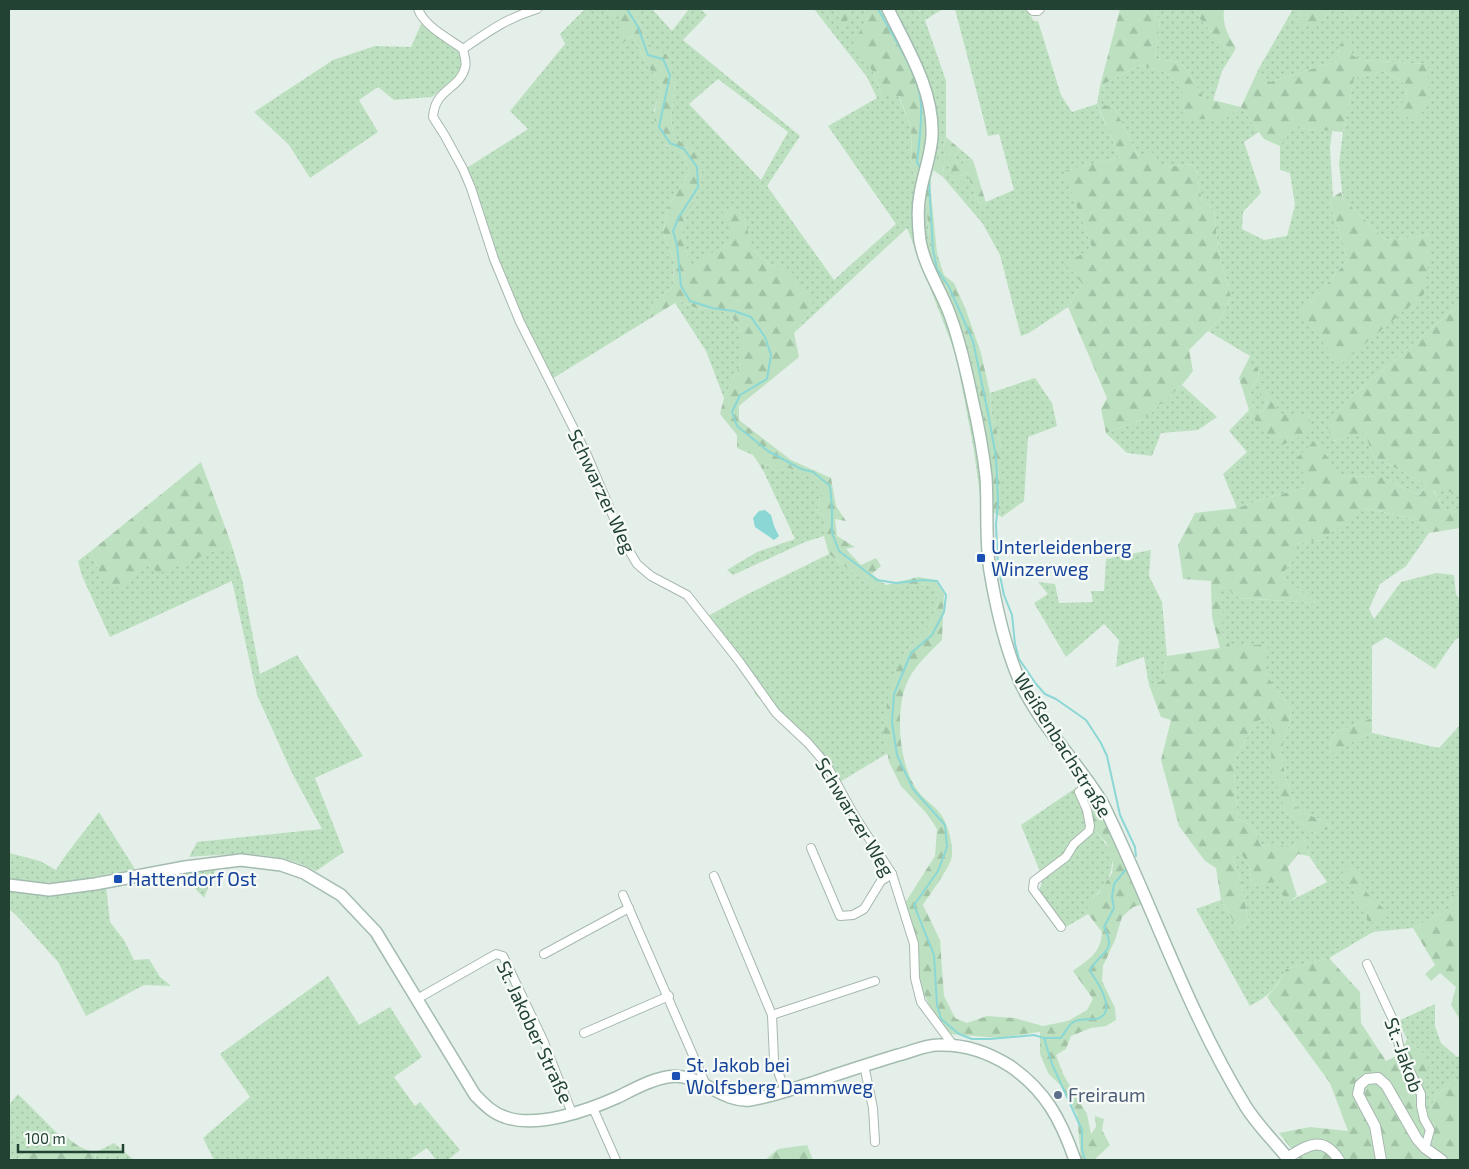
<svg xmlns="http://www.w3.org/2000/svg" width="1469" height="1169" font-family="'Exo 2',sans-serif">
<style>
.grass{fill:url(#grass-dots);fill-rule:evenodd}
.forest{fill:url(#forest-firs)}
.water{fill:#8ad7d5}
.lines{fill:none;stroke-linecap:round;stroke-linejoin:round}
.stream{stroke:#8ad7d5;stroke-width:2}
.minor-casing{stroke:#a7b8af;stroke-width:10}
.tertiary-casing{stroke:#a7b8af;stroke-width:12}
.secondary-casing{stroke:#a3bcaf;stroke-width:14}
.minor{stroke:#fff;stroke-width:8}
.tertiary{stroke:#fff;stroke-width:10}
.secondary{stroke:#fff;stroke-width:11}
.transit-dot{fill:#1a4fb4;stroke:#f7fbf8;stroke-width:2}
.service-dot{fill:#5c6f8a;stroke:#f7fbf8;stroke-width:2}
.labels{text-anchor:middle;stroke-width:4.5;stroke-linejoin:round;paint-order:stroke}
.street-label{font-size:19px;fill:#224334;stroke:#f7fbf8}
.transit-label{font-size:19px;fill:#164399;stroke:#f7fbf8;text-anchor:start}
.service-label{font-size:19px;fill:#4e5e75;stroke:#f7fbf8;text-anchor:start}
</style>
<defs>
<pattern id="grass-dots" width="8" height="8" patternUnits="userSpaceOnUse" patternTransform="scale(1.25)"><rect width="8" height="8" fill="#bde1c0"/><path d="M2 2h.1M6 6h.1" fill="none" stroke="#a2c2a6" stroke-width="1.8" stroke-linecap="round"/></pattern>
<pattern id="forest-firs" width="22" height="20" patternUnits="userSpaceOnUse" patternTransform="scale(1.25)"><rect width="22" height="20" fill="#bde1c0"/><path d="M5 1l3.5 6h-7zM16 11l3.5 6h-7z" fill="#a2c2a6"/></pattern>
</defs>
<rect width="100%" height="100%" fill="#e5efe9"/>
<g class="grass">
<polygon points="585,9 607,9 610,15 621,16 621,45 632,35 649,68 662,84 654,111 666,146 684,155 689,172 669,205 663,232 674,260 673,286 654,302 649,319 547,382 490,263 465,169 528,129 510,111 565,44 560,34"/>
<path d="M631,9H652L672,31L689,9H700L707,15L683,40L800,136L767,186L834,280L896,224L828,126L877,98L867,77L814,9H834L844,27L852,9H864L867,20L854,43L873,72L882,95H898L911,127L912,170L926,196L929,240L933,259L944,281L971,352L981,399L992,474L994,513L984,508L981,501L973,445L956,355L907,228L794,333L813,308L792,273L767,263L752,249L743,214L732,207L735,240L690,266L681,227L696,197V153L674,137L671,119L675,82L648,44L637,16ZM718,79L788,132L761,180L689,104Z"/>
<polygon points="883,9 918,9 919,11 922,9 943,9 925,20 946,81 946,137 943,146 961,176 967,172 976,198 981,204 1014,190 999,134 988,136 955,9 1026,9 1034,21 1038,21 1061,95 1072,112 1097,104 1100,86 1141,65 1167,73 1184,90 1225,118 1241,107 1259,132 1244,142 1261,193 1243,212 1242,229 1264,240 1287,236 1295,205 1290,173 1280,170 1280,146 1293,128 1332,131 1330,148 1333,197 1330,204 1348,260 1301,313 1432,235 1386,240 1343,199 1339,164 1343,132 1354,78 1383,71 1407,85 1406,99 1416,121 1428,64 1361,60 1352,55 1352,42 1339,46 1337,61 1270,82 1258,70 1293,9 1301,9 1297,20 1322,21 1332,9 1341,9 1352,21 1360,9 1460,9 1460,304 1342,405 1333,441 1365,432 1373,456 1427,485 1420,495 1381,477 1338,476 1312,486 1270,497 1237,508 1223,474 1247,452 1229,431 1249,410 1260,427 1309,415 1280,414 1266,399 1267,407 1260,412 1253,406 1249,392 1259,377 1258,369 1245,366 1250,356 1208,331 1221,318 1231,297 1218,249 1214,209 1202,201 1195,164 1165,167 1139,157 1114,107 1097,105 1120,157 1065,171 1092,248 1082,283 1068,307 1029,333 1021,336 1000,255 983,224 943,177 944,163 936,158 931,178 921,167 924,126"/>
<polygon points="1153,9 1196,9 1200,19 1232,55 1222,71 1213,101 1204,98 1181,62 1155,59 1160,22"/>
<polygon points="422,22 458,49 463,63 461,72 432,97 394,100 378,87 359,100 378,132 310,178 289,145 254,112 333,60 375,46 411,47"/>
<polygon points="960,149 973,160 964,159 963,167 957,166 955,155"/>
<polygon points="680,301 696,308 718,309 731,315 741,332 741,363 724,398 706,351 675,303"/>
<polygon points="1035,378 1052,403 1057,426 1028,437 1024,501 1002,517 1002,448 992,415 990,393"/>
<polygon points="1182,385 1217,417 1198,430 1161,433 1152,456 1127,453 1106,433 1144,419"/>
<polygon points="767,464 776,471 789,468 813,476 821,492 817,512 824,516 824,536 805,542 733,575 727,570 757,552 795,539 763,470"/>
<polygon points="1433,489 1460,493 1460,513 1444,509"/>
<path d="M1364,508L1418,520L1429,533L1406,566L1380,584L1369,609L1374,619L1401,582L1436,573L1454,575L1456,594L1460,600V637L1455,640L1435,669L1386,637L1372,646V718L1336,732L1329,744L1331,753L1361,737L1372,733L1439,748L1460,725V892L1452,895L1449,909L1413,928L1373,932L1329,958L1286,969C1275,990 1270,995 1250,1006L1196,909L1221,900L1238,929L1249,922L1240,879L1233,858L1241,853L1249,867L1252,885L1277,882L1290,901L1327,882L1309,856L1303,836L1297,840L1292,849L1276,843L1261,846L1253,827L1238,818L1233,761L1257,721L1272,716L1286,813L1314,833L1332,828L1319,819L1297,810L1285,775L1281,752L1292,711L1265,673L1231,647L1222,632L1220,582L1239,598L1316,603L1281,576L1296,556V544L1321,540Z"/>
<path d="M231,543L242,579L260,674L297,655L363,756L315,778L344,852L316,871C276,849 232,854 189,857L197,842L322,829L292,773L257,695L232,581L110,637L82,576L78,561L91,551L99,572L150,564L225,547L230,549Z"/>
<polygon points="1151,550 1149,576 1162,602 1167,656 1162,681 1149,685 1144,657 1116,667 1119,640 1104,624 1066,657 1034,603 1048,594 1038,582 1055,584 1059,603 1093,602 1091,591 1104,591 1106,559"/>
<polygon points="829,554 862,580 880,589 927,584 937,590 938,602 930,625 905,652 883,729 888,753 833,786 815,755 754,693 759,685 708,616 744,596"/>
<path d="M1086,781L1090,788L1093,829C1122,857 1116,877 1088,903V914L1066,927L1039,891L1043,879L1021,825Z"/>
<path d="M99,812L135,869L68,882L37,883L9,880V853L40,861L56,870C69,849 85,831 99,812Z"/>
<polygon points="246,863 270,866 306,879 272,869 236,867 216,868 204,898 179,871"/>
<polygon points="106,886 110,922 124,940 134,960 149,959 160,977 171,986 144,985 86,1016 58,962 16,915 9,909 9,887"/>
<polygon points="328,976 359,1025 390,1007 422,1057 394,1077 415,1106 420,1102 460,1150 448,1160 436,1160 427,1148 409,1160 214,1160 203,1138 250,1097 220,1054"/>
<polygon points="1435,1004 1435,1026 1441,1043 1457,1057 1460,1056 1460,1079 1456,1079 1437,1095 1429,1110 1417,1110 1412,1087 1424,1054 1407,1039 1398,1021"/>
<polygon points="18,1094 60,1136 15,1160 9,1157 9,1105"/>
<polygon points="114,1143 134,1160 95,1160 96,1152"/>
</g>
<g class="forest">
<path d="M607,9H631L637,16L648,44L667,55L675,82L671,119L674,137L696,153L703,175L696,197L681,227L690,265L735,240L722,213L732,206L743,214L753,250L767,263L792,273L812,297L813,308L794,333L799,357L739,406V420L791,460L831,478L836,506L846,521L835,519L837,536L855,547L846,549L861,565L876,558L881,566L872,574L886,585L918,577L935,580L944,594L942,640C929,653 913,667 906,685C895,714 899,766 918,791C924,800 936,806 942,816C948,825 955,849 951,860C947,871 930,894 923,905L940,940L944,996L955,1018L967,1023L987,1016L1014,1018L1043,1026L1068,1021L1087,1010L1093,999L1073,971C1089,959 1101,953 1102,932L1088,914L1087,903L1098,894L1112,873L1113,864L1106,842L1093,829L1083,798L1090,788L1144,904L1133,907L1122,917L1115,940L1103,966L1102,981L1115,1008L1116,1020L1106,1026L1091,1028L1071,1036L1066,1049L1056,1055L1063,1074L1087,1114L1091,1134L1096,1127L1095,1116L1104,1119L1102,1130L1110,1145L1094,1160H1081L1077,1114L1060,1085L1048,1073L1040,1054V1032L999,1038L949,1034L933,1014L919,982L918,942L905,903L935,856L937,829L928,815L901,786L889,762L883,729L891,680L905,652L930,625L938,602L937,590L927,584L880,590L862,580L829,554L824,536V516L817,512L821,492L813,477L789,468L776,471L767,464L763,470L753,455L737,448V435L720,414L724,398L741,363V332L731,315L718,309L696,308L680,301L675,303L649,319L654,302L673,286L674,260L663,232L669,205L689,172L684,155C679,152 670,150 666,145C648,126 655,106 662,84L649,68L632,35L620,46L621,17L610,15Z"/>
<polygon points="834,9 852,9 844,28 834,10"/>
<path d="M864,9H883C901,46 921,82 924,125C925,138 922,154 921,167L931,178V193L937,253L944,275L954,283L966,310L981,353L990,393L992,415L1002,448V517L994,513L992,474L981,399L971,352L944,281L933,259L929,240L926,196L912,170L911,127L899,96L882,95L873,72L853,43L867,20Z"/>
<polygon points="1120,9 1153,9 1160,22 1155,59 1181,62 1204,98 1241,107 1258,70 1270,82 1337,61 1339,46 1347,37 1352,42 1352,55 1361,60 1428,64 1428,104 1416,121 1394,111 1406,99 1407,85 1383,71 1354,78 1343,132 1294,128 1280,146 1264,139 1241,107 1225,118 1187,120 1178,105 1183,90 1167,73 1141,65 1100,86"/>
<path d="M1196,9H1224C1222,24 1228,36 1236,48L1232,55L1200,19Z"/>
<polygon points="1301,9 1332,9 1322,21 1301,27 1297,20"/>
<polygon points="1341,9 1360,9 1352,21"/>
<polygon points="1097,104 1114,107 1139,157 1152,152 1165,167 1195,164 1202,201 1214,209 1218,249 1231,297 1221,318 1189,350 1193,371 1182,385 1144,419 1106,433 1101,409 1107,398 1068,307 1082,283 1065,264 1092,248 1064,171 1120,157"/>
<polygon points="946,137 960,149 955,155 957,166 963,166 964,159 973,160 986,203 981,204 976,198 967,172 961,176 964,185 957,186 943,146"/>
<polygon points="936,157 944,163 943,177 933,170"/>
<polygon points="1341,192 1343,199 1386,240 1432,235 1424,294 1340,365 1301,313 1348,260 1330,204 1333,197"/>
<polygon points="1460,304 1460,493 1433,490 1444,509 1460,513 1460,528 1429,533 1418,520 1365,508 1321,540 1297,544 1296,556 1281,576 1317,603 1239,598 1220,583 1223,612 1222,632 1231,647 1268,644 1265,673 1292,711 1281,752 1285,775 1297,810 1319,819 1332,828 1314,833 1286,813 1271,769 1272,717 1257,721 1233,761 1238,818 1253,827 1261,846 1276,843 1292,849 1297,840 1303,835 1309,856 1298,854 1288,867 1297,896 1290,901 1281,894 1277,882 1252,885 1249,867 1241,853 1233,858 1240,879 1249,922 1238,929 1221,900 1216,868 1205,861 1179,826 1161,760 1171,720 1161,717 1149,685 1162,681 1167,656 1220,648 1212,617 1211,581 1183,579 1178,545 1195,513 1237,508 1270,497 1311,486 1295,460 1316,439 1338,476 1381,477 1420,495 1427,485 1373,456 1365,433 1332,441 1327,425 1342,405"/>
<polygon points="1245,366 1258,368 1259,377 1249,392 1253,406 1260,412 1267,407 1266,399 1260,395 1260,384 1263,383 1280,414 1309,414 1310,432 1282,445 1259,427 1249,410 1239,378"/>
<polygon points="201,462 231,543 230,549 225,547 158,574 150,564 119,589 99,572 91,551"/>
<polygon points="1372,718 1372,733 1361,737 1331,754 1329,744 1336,732"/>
<polygon points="1349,865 1358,873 1367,893 1388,913 1385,921 1370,923 1367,920 1367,908 1358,903 1352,888 1344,886 1341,875"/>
<polygon points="1460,892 1460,1017 1459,1018 1451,1005 1456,987 1440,973 1431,981 1425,974 1435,965 1413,928 1449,909 1452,895"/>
<polygon points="1329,958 1360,992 1361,1023 1386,1061 1400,1054 1407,1039 1424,1054 1429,1072 1412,1087 1417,1110 1429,1110 1437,1095 1456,1079 1460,1079 1460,1109 1459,1113 1460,1115 1460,1160 1300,1160 1279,1133 1310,1127 1348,1131 1330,1083 1267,997 1278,984 1286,969"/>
<path d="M64,1134C74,1144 82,1150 96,1152L95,1160H16Z"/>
<polygon points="807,1145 813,1160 765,1160 778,1149"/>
</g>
<polygon class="water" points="765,510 771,515 774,526 779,536 774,540 755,527 753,518 759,511"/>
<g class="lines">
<g class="stream">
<polyline points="627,9 638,27 648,55 663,59 670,75 659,127 670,143 684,149 697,167 698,187 679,217 673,231 677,245 681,286 690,301 712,308 734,311 751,317 765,337 771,355 767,379 740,395 732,412 737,426 768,451 801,469 813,472 830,486 832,507 832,533 839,551 877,580 896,583 924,580 937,581 946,595 944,612 932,635 911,653 894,694 892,722 897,755 913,789 945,825 947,847 938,871 914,905 934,955 937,1005 941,1019 959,1034 972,1039 990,1039 1034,1035 1044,1038 1052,1064 1082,1130 1082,1149 1085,1160"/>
<path d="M878,9C891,33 920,76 921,104C922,123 919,143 917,162L921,170"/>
<polyline points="929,183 933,250 937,269 949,287 973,341 988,413 996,457 998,502 996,525 998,566 1004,595 1012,615 1015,644 1019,659 1036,684 1045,694 1056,699 1086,720 1101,743 1107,756 1120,815 1135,847 1136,856"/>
<path d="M1044,1038H1061C1064,1034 1068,1026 1072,1023C1078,1018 1088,1020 1095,1019C1120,1015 1097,981 1090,971C1099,951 1118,954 1104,927L1114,908L1112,897L1114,884L1127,868"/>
</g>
<g class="minor-casing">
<g id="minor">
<path d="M418,9C425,27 448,38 463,49"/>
<polyline points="1031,9 1033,11 1038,11 1040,9"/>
<path d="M463,49C464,55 467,62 465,68C459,90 435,88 433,117L445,136L463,169L471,188L494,259L520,322L587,455L624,542L637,564L651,576L687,595L739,661L776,713L808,743L826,764L854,815L892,874L914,944L915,978L921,1002L953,1045"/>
<path d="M463,49C489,31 507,18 537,9"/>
<polyline points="811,848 840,916 853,915 864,909 881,881 892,874"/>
<polyline points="714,876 772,1015 774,1060 785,1091"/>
<polyline points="623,895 706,1085"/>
<polyline points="1061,927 1033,889 1034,881 1066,857 1074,844 1089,831 1090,826 1087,810 1079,792 1091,783"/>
<polyline points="544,954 629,908"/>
<polyline points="1367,964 1394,1022 1400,1050 1421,1094 1421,1106 1424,1119 1430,1130 1425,1148"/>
<polyline points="417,999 496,954 503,956 543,1040 572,1113"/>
<polyline points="772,1015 875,981"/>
<polyline points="584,1033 669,996"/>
<polyline points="864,1065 873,1108 875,1142"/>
<polyline points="593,1108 616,1160"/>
</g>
</g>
<g class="tertiary-casing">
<g id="tertiary">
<path d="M1287,1158C1307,1145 1323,1135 1339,1160"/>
<polyline points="1381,1160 1375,1126 1358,1094 1360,1085 1367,1079 1378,1078 1386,1085 1417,1139 1425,1148 1442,1160"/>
</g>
</g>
<g class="secondary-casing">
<g id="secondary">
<path d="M888,9C907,48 934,90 932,136C931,156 923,175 920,194C917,209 918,225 920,241C925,268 941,290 950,315C960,342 966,370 972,398C978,424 983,450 986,477C988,508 985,540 990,571C996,607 1004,643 1018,677C1036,721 1078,762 1103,804C1152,904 1187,1011 1246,1107C1258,1126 1275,1142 1289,1160"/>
<path d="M9,885L49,890L95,884L185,867L241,860L281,865L304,873L341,895L376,932L475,1095C484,1104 492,1113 505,1117C536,1129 589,1110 618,1097C634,1089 650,1080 667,1077C699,1071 721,1103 750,1100C770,1097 792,1089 812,1083C840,1073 869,1064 898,1055C911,1052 925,1045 938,1045C964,1044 988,1052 1010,1066C1046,1091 1061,1120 1075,1160"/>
</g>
</g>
<use href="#minor" class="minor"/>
<use href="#tertiary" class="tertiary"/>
<use href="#secondary" class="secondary"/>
</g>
<g class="transit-dot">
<rect x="976" y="553" width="10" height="10" rx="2.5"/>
<rect x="113" y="874" width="10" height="10" rx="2.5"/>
<rect x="671" y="1071" width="10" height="10" rx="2.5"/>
</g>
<circle class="service-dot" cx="1058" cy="1095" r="5"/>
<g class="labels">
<g class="street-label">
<text transform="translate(602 491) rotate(65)" y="7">Schwarzer Weg</text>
<text transform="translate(1063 745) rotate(58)" y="7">Weißenbachstraße</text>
<text transform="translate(855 817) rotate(59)" y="7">Schwarzer Weg</text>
<text transform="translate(535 1032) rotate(65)" y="7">St. Jakober Straße</text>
<text transform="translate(1404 1055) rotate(70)" y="7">St.-Jakob</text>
</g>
<g class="transit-label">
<text x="991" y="554">Unterleidenberg<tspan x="991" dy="22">Winzerweg</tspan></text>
<text x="128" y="886">Hattendorf Ost</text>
<text x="686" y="1072">St. Jakob bei<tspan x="686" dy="22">Wolfsberg Dammweg</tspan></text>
</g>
<g class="service-label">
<text x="1068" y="1102">Freiraum</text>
</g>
</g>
<rect width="1469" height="1169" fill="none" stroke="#224334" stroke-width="20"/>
<path d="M18 1144v8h105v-8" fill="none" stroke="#224334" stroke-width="2.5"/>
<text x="25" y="1144" font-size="15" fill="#224334" stroke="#f7fbf8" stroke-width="4" paint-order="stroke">100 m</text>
</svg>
